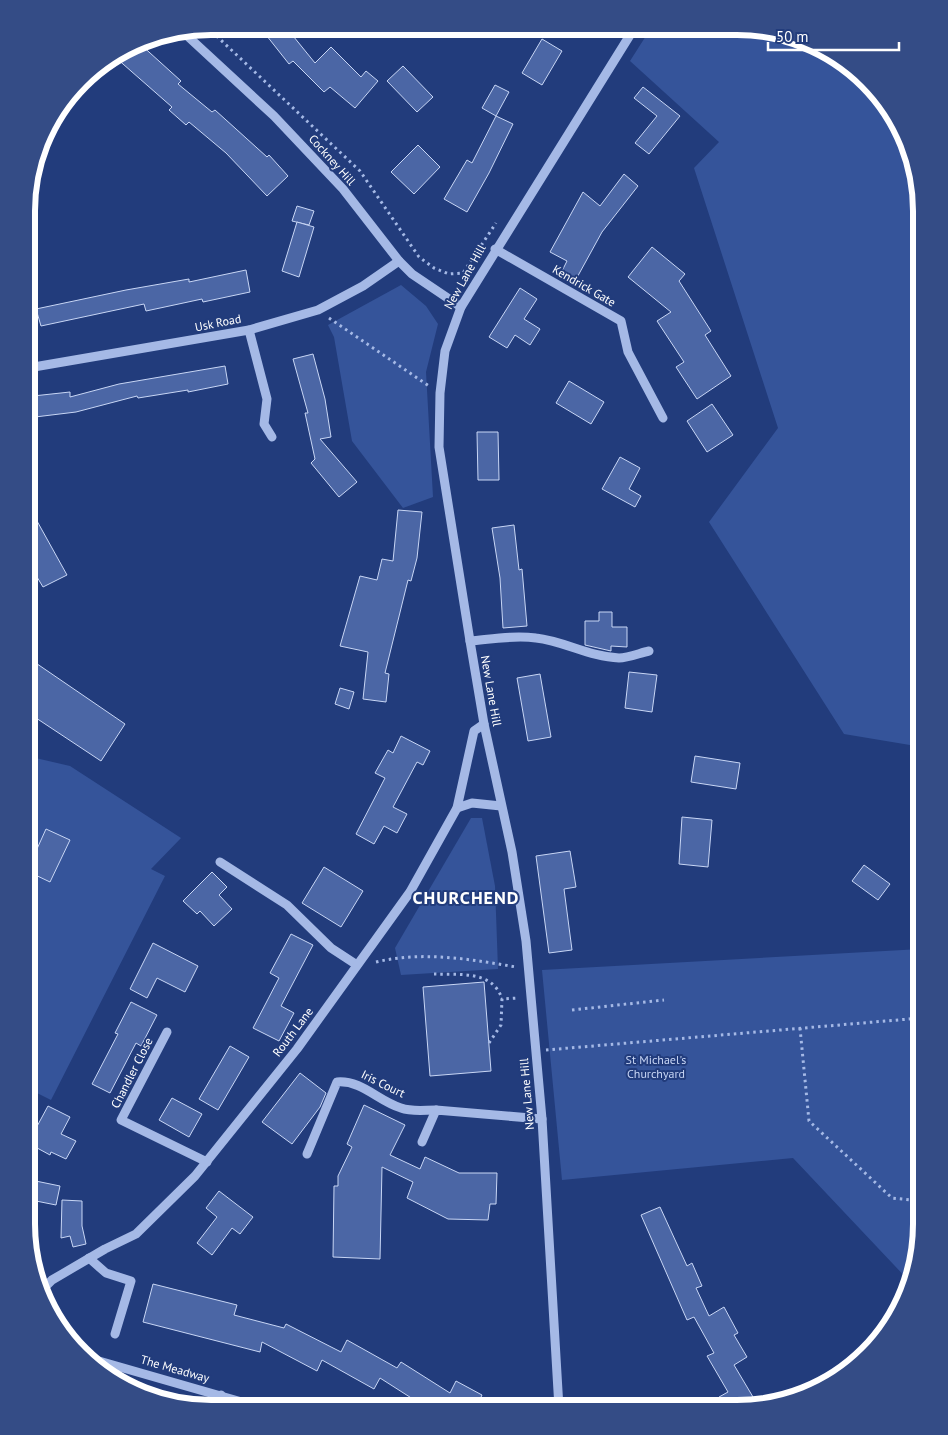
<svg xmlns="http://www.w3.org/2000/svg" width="948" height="1435" font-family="'PT Sans',sans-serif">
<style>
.green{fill:#35549a}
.building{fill:#4b66a5;stroke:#c8d6f5}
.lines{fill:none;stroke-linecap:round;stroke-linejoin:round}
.path{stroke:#a5b9e6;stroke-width:3;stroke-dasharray:2.5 4;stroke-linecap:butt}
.minor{stroke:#a5b9e6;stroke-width:9}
.labels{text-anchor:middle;stroke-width:4;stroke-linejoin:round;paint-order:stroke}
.street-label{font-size:12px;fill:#fff;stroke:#223c7c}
.park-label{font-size:12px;fill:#c8d6f5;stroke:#223c7c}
.district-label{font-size:18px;font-weight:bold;letter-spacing:1px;fill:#fff;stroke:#223c7c}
.rim{fill:none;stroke:#fff;stroke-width:6}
</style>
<rect width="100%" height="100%" fill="#223c7c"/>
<g class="green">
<polygon points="651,28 762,28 849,64 883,98 908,140 922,211 922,747 844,734 709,522 778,428 694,168 719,142 630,61"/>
<polygon points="401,285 426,306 438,324 426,372 433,497 403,508 352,441 334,337 328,325"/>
<polygon points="27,756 70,766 181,838 151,869 165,876 51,1100 37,1093 26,1094"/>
<polygon points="471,818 482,818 495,886 498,969 401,975 395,948"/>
<polygon points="921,949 921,1237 911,1283 793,1158 562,1180 542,970"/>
</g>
<g class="building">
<polygon points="259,26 285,26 315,63 331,47 361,77 366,71 378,81 355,108 330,87 324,92 293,61 289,64"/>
<polygon points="542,39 562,51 542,85 522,73"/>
<polygon points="139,43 181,81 178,84 212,112 215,110 267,157 269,155 288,176 267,196 226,153 189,122 186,125 169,110 172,107 115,57"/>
<polygon points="403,66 433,97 417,112 387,81"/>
<polygon points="495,85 509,92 496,116 482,108"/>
<polygon points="643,87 680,116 649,154 635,143 657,116 634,98"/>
<polygon points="496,116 513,124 489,173 467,212 444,199 467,160 472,163"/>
<polygon points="418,145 440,167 414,194 391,172"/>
<polygon points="624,174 638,186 602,232 574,283 560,275 567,261 550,252 583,192 600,206"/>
<polygon points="297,206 314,211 309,225 292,221"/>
<polygon points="297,222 314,227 299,277 282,271"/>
<polygon points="652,247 685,274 679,281 711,331 705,335 731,376 697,399 676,367 684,362 657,321 671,312 628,277"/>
<polygon points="246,270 250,292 203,302 202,299 146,311 144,304 41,326 36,309 126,290 189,279 189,282"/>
<polygon points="520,288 537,299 524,319 540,329 530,345 515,335 507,348 489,337"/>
<polygon points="313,354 325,399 331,437 320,439 357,482 339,497 311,463 315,459 305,413 308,413 293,359"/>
<polygon points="225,366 228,384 188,392 188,390 138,398 137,396 76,412 35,417 33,396 70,392 70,397 119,384"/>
<polygon points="569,381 604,402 591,424 556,403"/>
<polygon points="712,404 733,435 707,452 687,421"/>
<polygon points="477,432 498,432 499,480 478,480"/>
<polygon points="620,457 640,468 629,489 641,496 635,507 602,489"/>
<polygon points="27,503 67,575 43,587 37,577 27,582"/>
<polygon points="398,510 422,512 417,558 411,581 408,580 385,673 389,674 386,702 363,699 368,652 340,646 360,576 377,580 382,559 393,561"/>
<polygon points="514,525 519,570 522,569 527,626 503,628 500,578 492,528"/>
<polygon points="599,612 612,612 612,627 627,627 627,647 611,646 611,651 585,645 585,621 599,621"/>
<polygon points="27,657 125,724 101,761 27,712"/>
<polygon points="629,672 657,675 652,712 625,708"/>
<polygon points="540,674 551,737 528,741 517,678"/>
<polygon points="340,688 354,692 349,709 335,704"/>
<polygon points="401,736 430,751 423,765 417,762 393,807 407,814 397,833 384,826 374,844 356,834 385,778 375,773 388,750 393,753"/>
<polygon points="695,756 740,763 736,789 691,782"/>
<polygon points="682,817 712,820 708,867 679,864"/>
<polygon points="46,829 70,840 50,882 27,871"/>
<polygon points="570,851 576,887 564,889 572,950 549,953 536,856"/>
<polygon points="864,865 890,884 878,900 852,881"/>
<polygon points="324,867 363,891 341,927 302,903"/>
<polygon points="212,872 227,887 219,895 232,909 214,926 200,911 197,914 183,901"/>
<polygon points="291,934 313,945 281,1006 294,1013 279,1041 253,1028 279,978 270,973"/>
<polygon points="153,943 198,966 185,992 157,978 147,998 130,989"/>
<polygon points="484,982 491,1071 430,1076 423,987"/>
<polygon points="131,1002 157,1015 141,1046 136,1043 110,1093 92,1084 118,1034 115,1033"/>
<polygon points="230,1046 249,1057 218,1110 199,1099"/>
<polygon points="300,1073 326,1093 320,1107 292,1144 262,1122"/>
<polygon points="172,1098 202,1114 189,1137 159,1120"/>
<polygon points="364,1105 405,1125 390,1155 420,1169 425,1157 459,1173 497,1173 496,1204 490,1204 488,1220 448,1219 407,1198 413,1182 382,1167 380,1259 333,1257 334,1186 338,1186 338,1176 352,1147 347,1144"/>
<polygon points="48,1106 70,1117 61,1134 76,1141 66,1159 51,1152 50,1155 28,1143"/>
<polygon points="26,1179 60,1186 56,1205 26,1199"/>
<polygon points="219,1191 253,1217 240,1234 232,1228 212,1255 197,1243 217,1217 206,1208"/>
<polygon points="62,1200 82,1201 82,1226 86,1244 73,1247 70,1236 61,1238"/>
<polygon points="660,1207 687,1266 692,1263 702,1286 696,1288 709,1316 724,1307 738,1333 734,1335 747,1357 734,1365 756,1402 750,1406 725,1409 719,1397 728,1392 707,1356 714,1353 694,1317 687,1320 641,1215"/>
<polygon points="153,1284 237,1305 234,1315 284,1328 286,1324 341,1352 347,1340 397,1368 401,1362 450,1393 456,1381 482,1395 476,1408 427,1408 380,1378 374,1389 322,1360 317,1371 262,1342 260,1352 143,1322"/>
</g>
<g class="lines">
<g class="path">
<polyline points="207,27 360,171 419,257 434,268 449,274 463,273 496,223"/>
<polyline points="329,318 429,386"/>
<path d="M376,962C422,951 470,959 516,967"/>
<path d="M434,974C459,975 493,970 502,999"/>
<polyline points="572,1010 664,1000"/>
<polyline points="800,1028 809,1121 892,1198 921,1201"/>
<polyline points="489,1043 501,1025 502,999 518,998"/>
<polyline points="546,1050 921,1018"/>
</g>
<g class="minor">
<polyline points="182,31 274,116 343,189 399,261 412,274 461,307"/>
<polyline points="495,249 621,321 628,352 663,418"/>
<polyline points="249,330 267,399 264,424 272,437"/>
<polyline points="28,368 249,330 318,310 363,286 399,261"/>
<path d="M470,641C492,639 514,635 536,638C564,641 590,657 619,658C628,658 640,653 649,651"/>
<polyline points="457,808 472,803 501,806"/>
<polyline points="220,862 287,905 331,948 357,965"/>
<polyline points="167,1032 121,1120 207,1162"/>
<polyline points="422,1142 436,1110 542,1119"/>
<path d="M307,1154L337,1082C362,1080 378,1101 401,1108C412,1112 424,1110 436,1110"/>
<polyline points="89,1258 106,1273 131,1281 115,1334"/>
<polyline points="40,1292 52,1280 105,1249 136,1234 195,1176 297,1049 410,892 457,808 474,731 484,724"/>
<polyline points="85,1357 259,1407"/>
<polyline points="217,1407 221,1395"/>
<polyline points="559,1408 542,1119 526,941 512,852 484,724 470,641 439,447 440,393 445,351 461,307 635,27"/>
</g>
</g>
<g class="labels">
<g class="street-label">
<text transform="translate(332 160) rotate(48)" y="4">Cockney Hill</text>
<text transform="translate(465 277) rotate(-61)" y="4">New Lane Hill</text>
<text transform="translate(584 286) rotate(30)" y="4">Kendrick Gate</text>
<text transform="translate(218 323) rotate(-11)" y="4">Usk Road</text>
<text transform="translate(491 691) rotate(80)" y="4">New Lane Hill</text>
<text transform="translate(293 1032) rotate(-53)" y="4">Routh Lane</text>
<text transform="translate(132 1073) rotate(-63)" y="4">Chandler Close</text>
<text transform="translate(383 1084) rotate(26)" y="4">Iris Court</text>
<text transform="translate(527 1094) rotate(-95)" y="4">New Lane Hill</text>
<text transform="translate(175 1369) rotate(16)" y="4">The Meadway</text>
</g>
<g class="park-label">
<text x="656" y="1064">St Michael's<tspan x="656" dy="14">Churchyard</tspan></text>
</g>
<g class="district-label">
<text x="466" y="904">CHURCHEND</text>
</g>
</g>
<path d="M0 0H948V1435H0ZM211 35H737A176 176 0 0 1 913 211V1224A176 176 0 0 1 737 1400H211A176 176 0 0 1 35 1224V211A176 176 0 0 1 211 35Z" fill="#344c86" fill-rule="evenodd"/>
<path class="rim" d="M211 35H737A176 176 0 0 1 913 211V1224A176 176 0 0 1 737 1400H211A176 176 0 0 1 35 1224V211A176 176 0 0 1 211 35Z"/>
<path d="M768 42v8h131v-8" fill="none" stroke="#ffffff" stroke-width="2.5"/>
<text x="776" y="42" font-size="15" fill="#ffffff" stroke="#223c7c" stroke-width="4" paint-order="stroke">50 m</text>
</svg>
